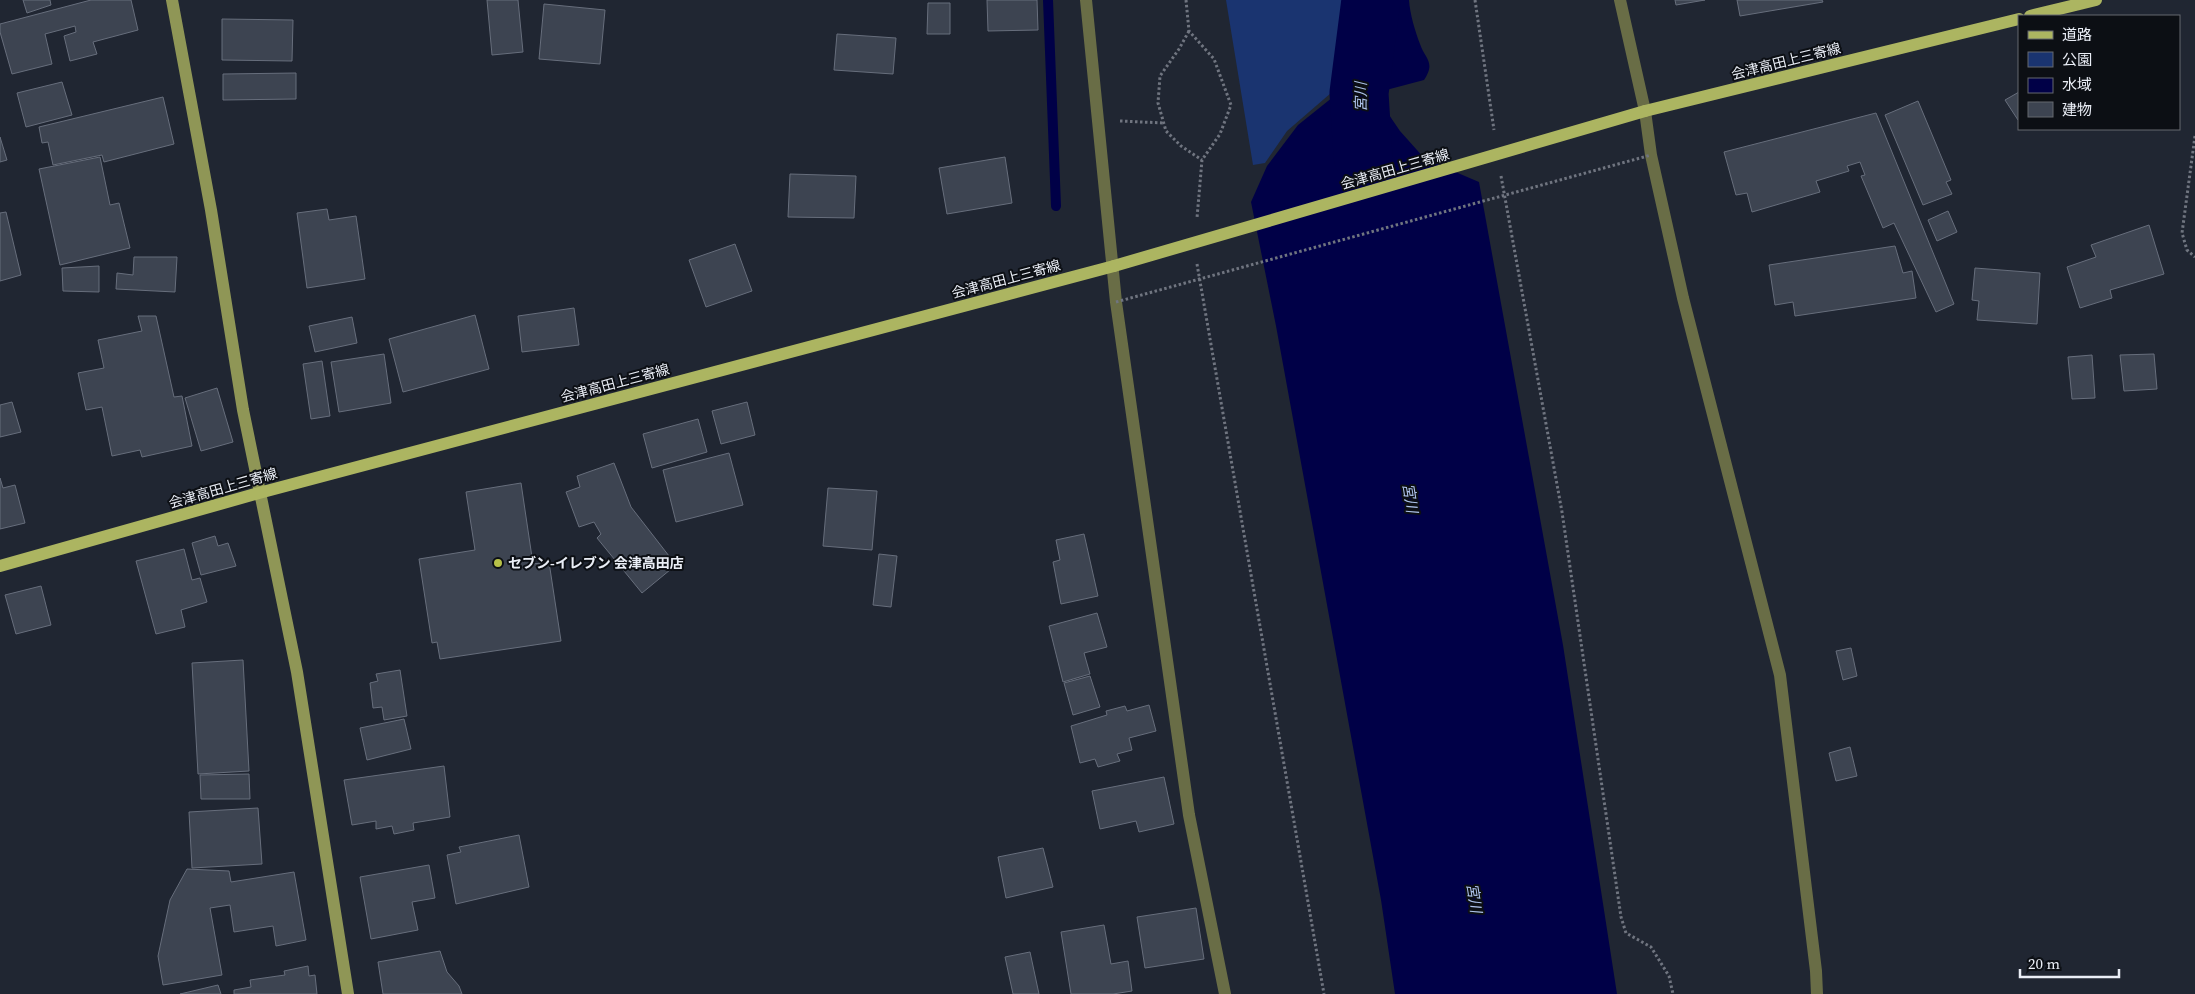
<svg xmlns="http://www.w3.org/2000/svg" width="2195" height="994" font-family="'Source Serif 4','Noto Sans JP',serif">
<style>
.green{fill:#1a3470}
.water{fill:#000047}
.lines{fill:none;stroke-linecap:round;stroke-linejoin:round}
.stream{stroke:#000047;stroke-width:10}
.river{stroke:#000047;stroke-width:59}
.building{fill:#3d4451;stroke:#676e7c}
.path{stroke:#707580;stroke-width:3;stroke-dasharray:2.5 2.5;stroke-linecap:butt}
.street{stroke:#696d46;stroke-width:12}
.secondary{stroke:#8f9656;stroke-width:12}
.primary{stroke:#acb561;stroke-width:12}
.path-bridge{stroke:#707580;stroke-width:3;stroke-dasharray:2.5 2.5;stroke-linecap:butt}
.primary-bridge{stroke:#acb561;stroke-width:12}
.poi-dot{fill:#b7c148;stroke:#0c0f14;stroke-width:2}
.labels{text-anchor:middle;stroke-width:4;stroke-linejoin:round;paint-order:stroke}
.street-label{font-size:14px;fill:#eaeef6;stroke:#0c0f14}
.poi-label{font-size:14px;font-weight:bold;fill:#eaeef6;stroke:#0c0f14;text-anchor:start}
.water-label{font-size:15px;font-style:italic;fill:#aec3ec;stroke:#0c0f14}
</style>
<rect width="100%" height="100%" fill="#202632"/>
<polygon class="green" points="1226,0 1371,0 1374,47 1368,61 1287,131 1265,163 1253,165"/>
<path class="water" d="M1376,0H1409C1410,14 1415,31 1420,44C1425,59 1436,62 1424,80L1390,89L1383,92L1382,102L1385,109L1400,131L1425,159L1479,182L1563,645L1617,994H1395L1381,900L1276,326L1251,202L1267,166L1298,125L1378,61L1381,42Z"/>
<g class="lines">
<polyline class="stream" points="1048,0 1056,206"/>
<polyline class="river" points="1363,156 1359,93 1371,0"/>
</g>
<g class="building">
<polygon points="23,0 50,0 51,5 27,13"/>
<polygon points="91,0 131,0 138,30 93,42 97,54 70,61 64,36 76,32 75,26 45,34 52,64 12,74 0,32 0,24"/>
<polygon points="487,0 518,0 523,52 492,55"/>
<polygon points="987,0 1037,0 1038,30 988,31"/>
<polygon points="1675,0 1705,0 1676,5"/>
<polygon points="1737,0 1822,0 1823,2 1740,16"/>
<polygon points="928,3 950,3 950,34 927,34"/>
<polygon points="544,4 605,10 600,64 539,59"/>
<polygon points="222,19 293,20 292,61 222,60"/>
<polygon points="837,34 896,38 893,74 834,70"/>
<polygon points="296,73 296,99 223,100 223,74"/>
<polygon points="62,82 72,115 26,127 17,93"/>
<polygon points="2019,92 2019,119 2018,120 2005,100"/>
<polygon points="163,97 174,144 104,162 102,155 53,165 48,142 42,143 39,127"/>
<polygon points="1918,101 1951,180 1946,182 1952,194 1923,205 1885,115"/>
<polygon points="1876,113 1954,304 1936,312 1894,223 1883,228 1861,176 1865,175 1860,162 1847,166 1849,171 1816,181 1820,192 1752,212 1747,193 1736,195 1724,152"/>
<polygon points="0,137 7,160 0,162"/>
<polygon points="100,157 110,205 119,203 130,248 60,265 39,169"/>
<polygon points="1005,157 1012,203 947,214 939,168"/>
<polygon points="790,174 856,176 854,218 788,217"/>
<polygon points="327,209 329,220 356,216 365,279 307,288 297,213"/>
<polygon points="1948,211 1957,232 1937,241 1928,220"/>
<polygon points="6,212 21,275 0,281 0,213"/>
<polygon points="2149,225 2164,274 2110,290 2112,298 2080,308 2067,267 2096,257 2091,245"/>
<polygon points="735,244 752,291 706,307 689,260"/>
<polygon points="1895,246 1903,273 1912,271 1916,298 1795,316 1793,302 1775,305 1769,265"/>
<polygon points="134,257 177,257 175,292 116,289 117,273 133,275"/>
<polygon points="99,266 99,292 63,291 62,268"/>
<polygon points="1975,268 2040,273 2037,324 1977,320 1979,301 1972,300"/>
<polygon points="574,308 579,345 522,352 518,316"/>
<polygon points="475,315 489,369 403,392 389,339"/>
<polygon points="138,316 156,316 174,397 182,396 192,446 142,457 140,450 112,456 102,407 86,410 78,373 104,368 98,340 142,331"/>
<polygon points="352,317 357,343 315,352 309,326"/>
<polygon points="384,354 391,403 339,412 331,362"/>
<polygon points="2154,354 2157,389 2124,391 2120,355"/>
<polygon points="2092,355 2095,398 2072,399 2068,357"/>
<polygon points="322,361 330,416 311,419 303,364"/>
<polygon points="217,388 233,442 201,451 185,398"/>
<polygon points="12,402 21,432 0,437 0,405"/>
<polygon points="747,402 755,435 721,444 712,411"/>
<polygon points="698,419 707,452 652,468 643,434"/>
<polygon points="729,453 743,505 676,522 663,470"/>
<polygon points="614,463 631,507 676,565 642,593 597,538 601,534 594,522 579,527 566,492 580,487 577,476"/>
<polygon points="0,478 3,488 15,485 25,523 0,529"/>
<polygon points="521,483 533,564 549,562 561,641 440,659 437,642 432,643 419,559 475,550 466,492"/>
<polygon points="828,488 877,491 872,550 823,546"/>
<polygon points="1084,534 1098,596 1061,604 1053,562 1060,560 1056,540"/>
<polygon points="215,536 218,546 228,543 236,566 201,575 192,543"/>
<polygon points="184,549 192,580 200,578 207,602 181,610 185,627 156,634 136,561"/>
<polygon points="879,554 897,556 891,607 873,605"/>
<polygon points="41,586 51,625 16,634 5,595"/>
<polygon points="1097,613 1107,647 1084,653 1090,674 1063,682 1049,626"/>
<polygon points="1851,648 1857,676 1843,680 1836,651"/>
<polygon points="243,660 249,771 198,774 192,663"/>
<polygon points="400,670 407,716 384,720 382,707 373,708 370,683 378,681 376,674"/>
<polygon points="1090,676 1100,707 1073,715 1064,683"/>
<polygon points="1149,705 1156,731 1129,738 1132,750 1117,754 1120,761 1098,767 1095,759 1080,763 1071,726 1107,715 1106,711 1125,706 1127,711"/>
<polygon points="404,719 411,749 367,760 360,728"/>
<polygon points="1850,747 1857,776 1836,781 1829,753"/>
<polygon points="444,766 450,817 413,823 414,830 394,834 392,826 376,829 376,821 352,825 344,780"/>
<polygon points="249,774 250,799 201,799 200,775"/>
<polygon points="1164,777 1174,824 1139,832 1136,821 1100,829 1092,791"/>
<polygon points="258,808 262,864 192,868 189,812"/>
<polygon points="519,835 529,887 456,904 447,855 461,852 459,847"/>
<polygon points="1043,848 1053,887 1006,898 998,857"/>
<polygon points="429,865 435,898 412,902 418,930 371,939 360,877"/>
<polygon points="187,869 229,871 231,882 294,872 306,940 276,946 273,926 234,932 230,905 210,908 222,975 163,985 158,956 170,900"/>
<polygon points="1196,908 1204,959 1145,968 1137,917"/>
<polygon points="1104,925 1111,964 1128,961 1132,991 1113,994 1071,994 1061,932"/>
<polygon points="440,951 447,972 459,986 462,994 383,994 378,962"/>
<polygon points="1030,952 1039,994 1013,994 1005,957"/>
<polygon points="308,966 309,976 315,975 317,994 234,994 234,990 251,987 250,980 285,975 284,971"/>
<polygon points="218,985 221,994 180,994"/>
</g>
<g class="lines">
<g class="path">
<polyline points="1186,0 1189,31 1214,59 1231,105 1220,134 1202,160 1197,218"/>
<polyline points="1475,0 1494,130"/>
<polyline points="1189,31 1179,49 1160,76 1158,103 1166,131 1181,146 1202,160"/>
<polyline points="1120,121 1164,123"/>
<polyline points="2195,136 2182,233 2187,250 2195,257"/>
<polyline points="1501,176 1562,512 1621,917 1626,933 1651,947 1669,976 1673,994"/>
<polyline points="1197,264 1324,994"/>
</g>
<g class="street">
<polyline points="1086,0 1116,302 1189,815 1225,994"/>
<polyline points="1620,0 1645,111 1651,155 1683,298 1780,675 1816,971 1817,994"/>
</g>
<polyline class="secondary" points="172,0 211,210 243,410 297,672 348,994"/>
<g class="primary">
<polyline points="2030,16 2096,0"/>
<polyline points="1645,111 2019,19"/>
<polyline points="0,566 259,493 1114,266"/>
</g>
<polyline class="path-bridge" points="1116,302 1651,155"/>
<polyline class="primary-bridge" points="1114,266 1645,111"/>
</g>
<circle class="poi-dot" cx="498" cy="563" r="5"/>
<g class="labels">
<g class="street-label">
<text transform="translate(1786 61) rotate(-14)" y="5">会津高田上三寄線</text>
<text transform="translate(1395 169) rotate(-16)" y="5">会津高田上三寄線</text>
<text transform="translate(1006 279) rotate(-15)" y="5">会津高田上三寄線</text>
<text transform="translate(615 383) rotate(-15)" y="5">会津高田上三寄線</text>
<text transform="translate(223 488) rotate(-16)" y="5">会津高田上三寄線</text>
</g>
<g class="poi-label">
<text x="508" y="568">セブン-イレブン 会津高田店</text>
</g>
<g class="water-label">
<text transform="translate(1361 97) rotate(-90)" y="5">宮川</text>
<text transform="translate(1410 498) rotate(81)" y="5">宮川</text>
<text transform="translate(1474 898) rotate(81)" y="5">宮川</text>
</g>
</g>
<rect x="2018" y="15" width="162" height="115" fill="#0c0f14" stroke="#65686e"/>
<rect x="2028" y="31" width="25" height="8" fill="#acb561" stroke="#65686e"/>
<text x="2062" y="40" font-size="15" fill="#eaeef6">道路</text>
<rect x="2028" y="52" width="25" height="15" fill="#1a3470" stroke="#65686e"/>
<text x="2062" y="65" font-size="15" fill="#eaeef6">公園</text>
<rect x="2028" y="78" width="25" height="15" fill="#000047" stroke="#65686e"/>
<text x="2062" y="90" font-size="15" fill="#eaeef6">水域</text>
<rect x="2028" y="102" width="25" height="15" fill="#3d4451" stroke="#65686e"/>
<text x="2062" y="115" font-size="15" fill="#eaeef6">建物</text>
<path d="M2020 969v8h99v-8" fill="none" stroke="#eaeef6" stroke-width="2.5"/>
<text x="2028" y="969" font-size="15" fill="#eaeef6" stroke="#0c0f14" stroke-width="4" paint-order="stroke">20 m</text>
</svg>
